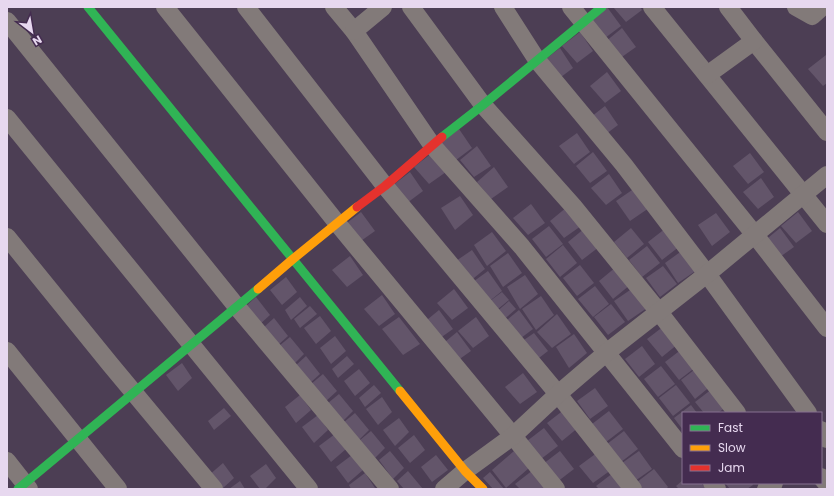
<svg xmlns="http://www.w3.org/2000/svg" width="834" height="496" font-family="Poppins,sans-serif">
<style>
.building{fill:#63556a}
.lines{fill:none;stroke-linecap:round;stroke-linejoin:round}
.street{stroke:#827a79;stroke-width:18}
.fast{stroke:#30b455;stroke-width:9}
.slow{stroke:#ff9f0a;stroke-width:9}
.jam{stroke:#e5322d;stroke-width:9}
</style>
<rect width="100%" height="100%" fill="#4c3e54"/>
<g class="building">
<polygon points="607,7 621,26 605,38 590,21"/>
<polygon points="613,7 640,7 642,10 626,22"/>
<polygon points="622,28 636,47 619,59 605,42"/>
<polygon points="580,32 593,51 577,63 562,46"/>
<polygon points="560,48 573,68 557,80 542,62"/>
<polygon points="826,55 827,56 827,83 823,86 808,69"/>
<polygon points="607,72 621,91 605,103 590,86"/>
<polygon points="605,106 618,125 602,137 587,120"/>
<polygon points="459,129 472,148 456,160 441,143"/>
<polygon points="577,133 590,152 574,164 559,146"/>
<polygon points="477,146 491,166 474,177 460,160"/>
<polygon points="593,152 607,171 590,183 576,166"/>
<polygon points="432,153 446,172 429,184 414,167"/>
<polygon points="750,153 764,172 748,184 733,166"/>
<polygon points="494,167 508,187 491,199 477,182"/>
<polygon points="410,172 423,191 407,203 392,186"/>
<polygon points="609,174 622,193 606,205 591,188"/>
<polygon points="761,178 774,197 758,209 743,192"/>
<polygon points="635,188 649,208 630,221 616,201"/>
<polygon points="460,196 473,215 455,230 441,208"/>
<polygon points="531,204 545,223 528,235 513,218"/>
<polygon points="567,207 581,226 564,238 550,221"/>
<polygon points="361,212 375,231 358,243 343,226"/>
<polygon points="798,212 812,231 796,243 781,226"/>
<polygon points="716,213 730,232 712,246 698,225"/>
<polygon points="549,226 563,244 546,257 532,239"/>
<polygon points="585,228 599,247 582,260 568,242"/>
<polygon points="631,228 644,244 627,258 614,242"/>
<polygon points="666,228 680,246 662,260 648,242"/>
<polygon points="780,228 794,247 777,259 763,242"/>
<polygon points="492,232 506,251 487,266 474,245"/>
<polygon points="563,245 577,263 560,277 546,259"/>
<polygon points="647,246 660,263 642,277 629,260"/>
<polygon points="472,250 485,269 469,282 453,263"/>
<polygon points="683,250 697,270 678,283 665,263"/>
<polygon points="508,253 522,273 503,287 490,266"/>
<polygon points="350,256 363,275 347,287 332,270"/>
<polygon points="580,265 594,283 577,296 563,278"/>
<polygon points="663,266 677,284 660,297 646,278"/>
<polygon points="616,267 630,285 613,299 599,281"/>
<polygon points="488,271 502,291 486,304 470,284"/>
<polygon points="525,275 538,294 520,309 507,287"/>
<polygon points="286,277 297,292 282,305 270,290"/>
<polygon points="595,286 609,304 593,317 578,299"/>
<polygon points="633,288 647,308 628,321 614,301"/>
<polygon points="454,289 468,308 452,320 437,303"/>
<polygon points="502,292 509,300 492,314 486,304"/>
<polygon points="382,295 395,314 379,326 364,309"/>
<polygon points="541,296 554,315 536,330 522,309"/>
<polygon points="256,297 270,315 259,325 245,307"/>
<polygon points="300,297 307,306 291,320 285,310"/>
<polygon points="509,301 516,309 500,323 494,314"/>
<polygon points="611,304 625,322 608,335 594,317"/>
<polygon points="310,306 317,314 300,328 294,319"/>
<polygon points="439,310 453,329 436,341 422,324"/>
<polygon points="519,310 533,329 517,341 502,324"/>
<polygon points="557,314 571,334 552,348 537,332"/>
<polygon points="320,316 331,331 316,344 304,328"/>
<polygon points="399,317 420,344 403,355 382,329"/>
<polygon points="476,317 489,336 473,348 458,331"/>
<polygon points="274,318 288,336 277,346 263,328"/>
<polygon points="664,326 678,344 662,357 647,339"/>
<polygon points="457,332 471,351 454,363 440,346"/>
<polygon points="534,333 548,351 535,361 521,342"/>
<polygon points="574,334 587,353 569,368 556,347"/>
<polygon points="335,336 346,351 331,364 320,348"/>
<polygon points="290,337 304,354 293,365 279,346"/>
<polygon points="642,346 655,364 639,377 625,359"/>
<polygon points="682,349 696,367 679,380 665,362"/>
<polygon points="306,356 320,374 309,384 295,366"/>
<polygon points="347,356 354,364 338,378 332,369"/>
<polygon points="182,363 192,378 178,391 166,375"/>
<polygon points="661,366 675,384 658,397 644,379"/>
<polygon points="698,367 712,385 695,399 681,380"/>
<polygon points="359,369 370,383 355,396 344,381"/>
<polygon points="523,373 537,392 520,404 505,387"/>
<polygon points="323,374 337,391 325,402 311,384"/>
<polygon points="374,385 381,393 365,407 359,398"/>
<polygon points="676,385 690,403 673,416 659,398"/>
<polygon points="595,388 608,406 590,419 577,401"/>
<polygon points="712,389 726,407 718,413 704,413 695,402"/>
<polygon points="339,394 353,411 342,422 328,403"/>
<polygon points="300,395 311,410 296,423 285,407"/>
<polygon points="382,397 392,412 378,425 366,409"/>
<polygon points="691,405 697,413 683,413 683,430 674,418"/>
<polygon points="224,408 231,416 214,430 208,421"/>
<polygon points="565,409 579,427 562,441 547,423"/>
<polygon points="609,411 623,429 606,442 592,424"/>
<polygon points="355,413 369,430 358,441 344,422"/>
<polygon points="318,415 328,430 314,443 302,427"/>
<polygon points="399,418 409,432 395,446 383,430"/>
<polygon points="544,428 558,446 541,459 527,441"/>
<polygon points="371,431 385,448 374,459 360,440"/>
<polygon points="624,431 638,449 621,462 607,444"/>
<polygon points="335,434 346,449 331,462 319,446"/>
<polygon points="414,435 425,450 410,463 398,448"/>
<polygon points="390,451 404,468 393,479 379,460"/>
<polygon points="514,451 529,468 506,488 492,470"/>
<polygon points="560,451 574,469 557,482 543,464"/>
<polygon points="639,451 652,469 635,481 622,463"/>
<polygon points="598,452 611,470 593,483 579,466"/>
<polygon points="352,455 363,470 348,483 336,467"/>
<polygon points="436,455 448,470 432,482 421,467"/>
<polygon points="223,463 234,478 222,489 208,476"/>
<polygon points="266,464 276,478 265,489 260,489 250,476"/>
<polygon points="654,469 668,487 666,489 642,489 637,482"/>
<polygon points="533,470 547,489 520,489 515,484"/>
<polygon points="408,471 423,489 404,489 397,481"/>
<polygon points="490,472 504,489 493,489 483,478"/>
<polygon points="365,473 375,488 374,489 351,489 349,485"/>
<polygon points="613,473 626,489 599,489 596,486"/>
<polygon points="683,480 683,483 701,483 706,489 679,489 676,486"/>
<polygon points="240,481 245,489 229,489"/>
<polygon points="725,483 752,483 753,485 747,489 730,489"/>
</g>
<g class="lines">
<g class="street">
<polyline points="165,7 337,223 513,436 556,489"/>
<polyline points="246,7 385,186 558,394 633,489"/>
<polyline points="334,7 354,31 432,145 522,247 683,449"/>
<polyline points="411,7 483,105 573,206 659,312 737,413"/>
<polyline points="503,7 537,60 624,165 707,274 808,413"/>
<polyline points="571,7 755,235 827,328"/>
<polyline points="652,7 827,224"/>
<polyline points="796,7 812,16 822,7"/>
<polyline points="7,21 237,307 390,489"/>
<polyline points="354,31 383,7"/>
<polyline points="754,41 827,132"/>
<polyline points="707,75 754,41 728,7"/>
<polyline points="7,118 309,489"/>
<polyline points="7,237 110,364 214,489"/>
<polyline points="7,351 118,489"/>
<polyline points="821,430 827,439"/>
<polyline points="7,461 29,489"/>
<polyline points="821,477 827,484"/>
<polyline points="712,483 717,489"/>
<polyline points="444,489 465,471 513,436 558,394 606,353 707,274 827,175"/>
<polyline points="766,489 774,483"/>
</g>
<g class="fast">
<polyline points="88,7 400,391"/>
<polyline points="442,137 483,105 602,7"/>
<polyline points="18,489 258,289"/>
</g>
<g class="slow">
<polyline points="258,289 293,259 357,207"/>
<polyline points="400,391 465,471 483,489"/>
</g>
<polyline class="jam" points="357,207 385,186 442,137"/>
</g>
<rect width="834" height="496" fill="none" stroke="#e7d8ef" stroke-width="16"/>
<rect x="682" y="412" width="140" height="72" fill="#442c50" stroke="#857190"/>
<rect x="690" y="425" width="20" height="6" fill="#30b455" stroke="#857190"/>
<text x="718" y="432" font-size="12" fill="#e7d8ef">Fast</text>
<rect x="690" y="445" width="20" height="6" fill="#ff9f0a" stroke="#857190"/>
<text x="718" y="452" font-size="12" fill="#e7d8ef">Slow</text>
<rect x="690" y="465" width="20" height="6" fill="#e5322d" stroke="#857190"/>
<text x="718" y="472" font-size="12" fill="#e7d8ef">Jam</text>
<g transform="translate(32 32) rotate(149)" stroke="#442c50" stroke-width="3" paint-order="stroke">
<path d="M0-3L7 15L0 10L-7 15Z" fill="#e7d8ef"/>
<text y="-6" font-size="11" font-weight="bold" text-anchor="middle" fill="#e7d8ef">N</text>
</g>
</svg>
